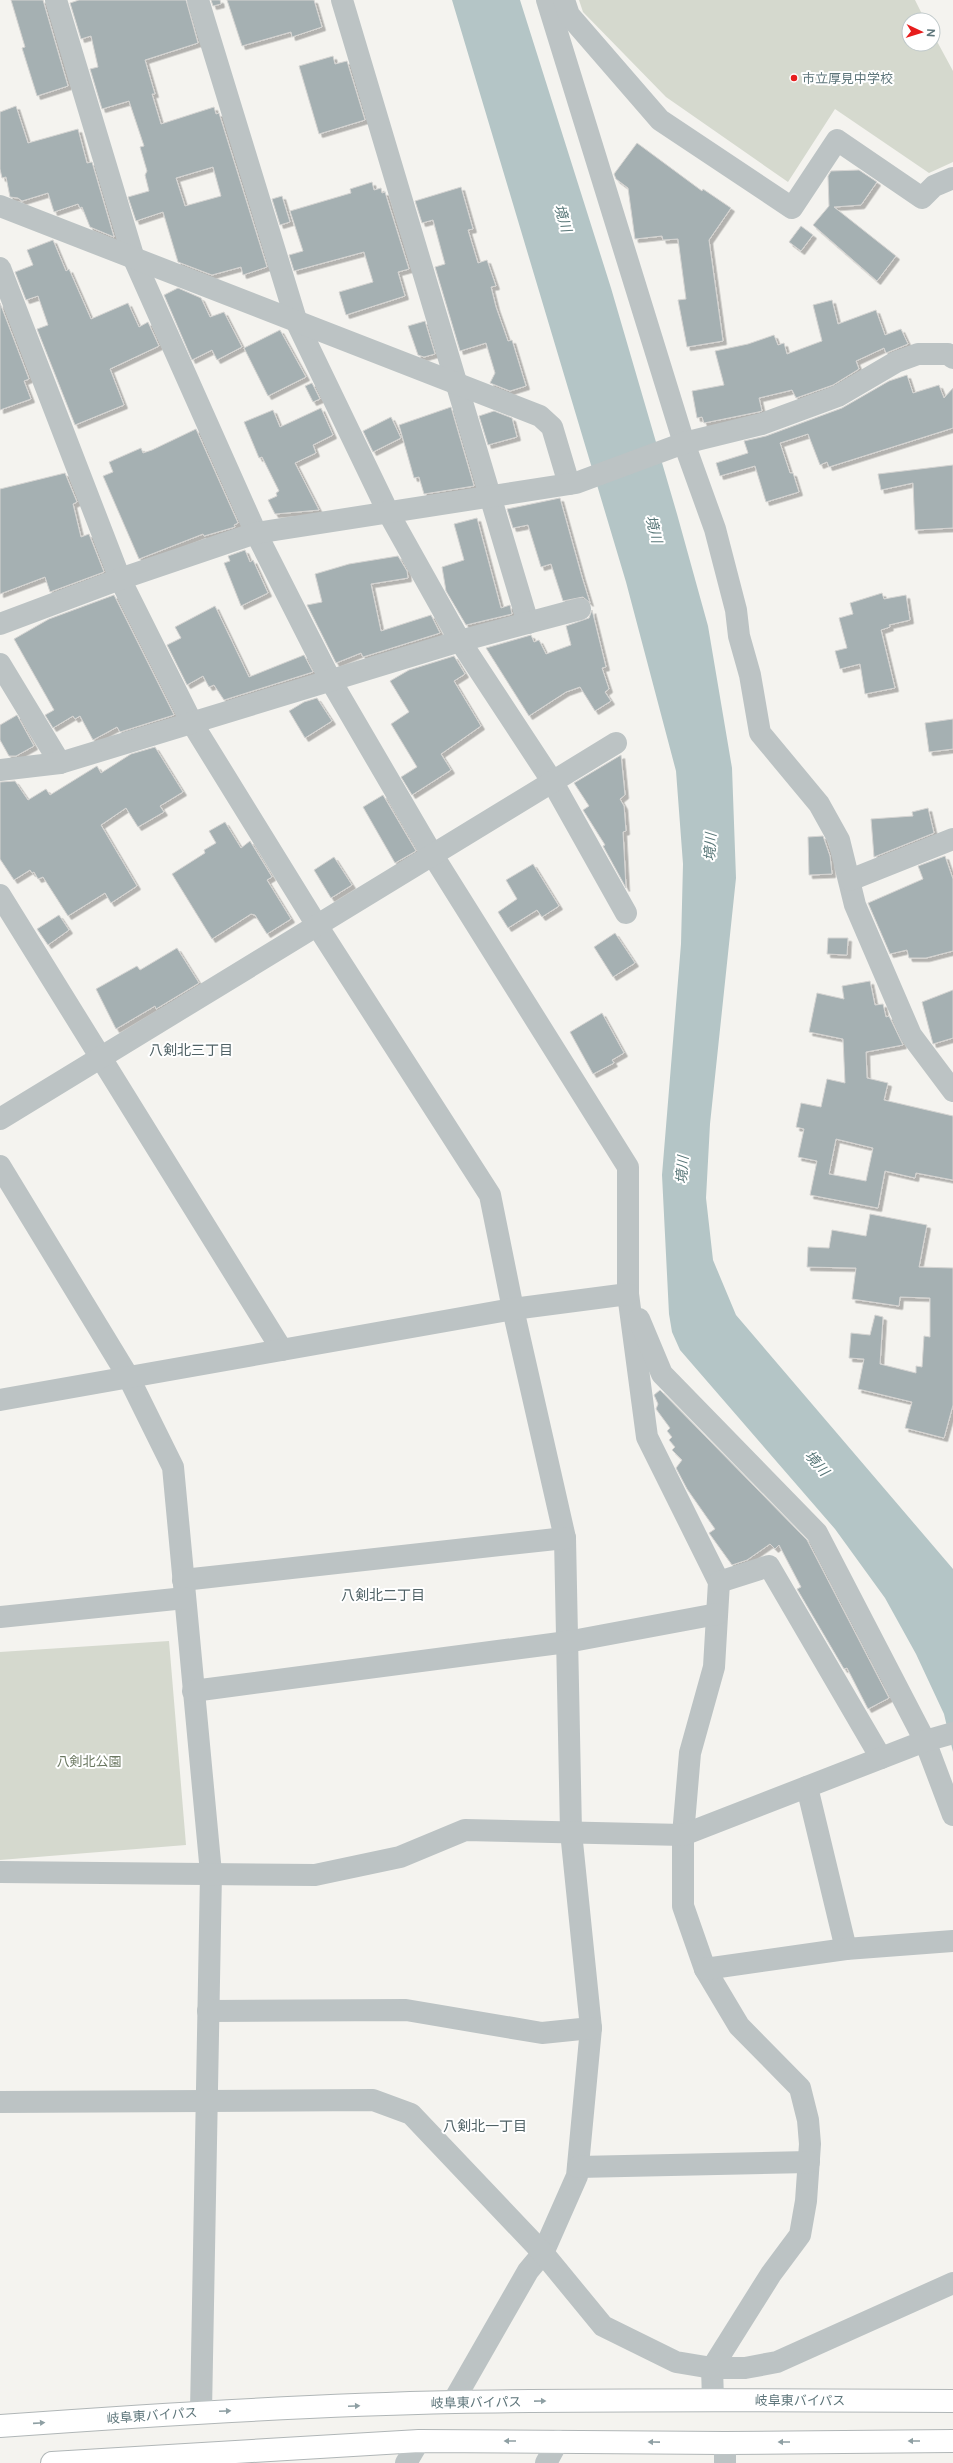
<svg xmlns="http://www.w3.org/2000/svg" width="953" height="2463" font-family="'Public Sans','Noto Sans JP',sans-serif">
<style>
.green{fill:#d5d9ce}
.water{fill:#b4c5c6}
.building{fill:#a5b0b2;stroke:#d5d4d2;fill-rule:evenodd;filter:url(#shadow)}
.lines{fill:none;stroke-linecap:round;stroke-linejoin:round}
.highway-casing{stroke:#b0b6b7;stroke-width:24}
.minor{stroke:#bcc3c4;stroke-width:22}
.highway{stroke:#fff;stroke-width:22}
.oneway{fill:#8e9fa3}
.poi-dot{fill:#e71c1c;stroke:#fff;stroke-width:1.5}
.labels{text-anchor:middle;stroke-width:4;stroke-linejoin:round;paint-order:stroke}
.poi-label{font-size:13px;fill:#5e767b;stroke:#fff;text-anchor:start}
.park-label{font-size:13px;fill:#6b7861;stroke:#fff}
.street-label{font-size:13px;fill:#5e767b;stroke:#fff}
.water-label{font-size:14px;font-style:italic;fill:#587778;stroke:#fff}
.neighbourhood-label{font-size:14px;fill:#506266;stroke:#fff}
</style>
<defs>
<filter id="shadow"><feDropShadow dx="3.5" dy="3.5" stdDeviation="0" flood-color="#0004"/></filter>
</defs>
<rect width="100%" height="100%" fill="#f4f3ef"/>
<g class="green">
<polygon points="579,0 915,0 925,20 909,20 909,44 933,44 933,34 953,71 953,162 929,173 835,109 788,182 666,97 583,12"/>
<polygon points="169,1641 186,1845 0,1860 0,1652"/>
</g>
<polygon class="water" points="452,0 520,0 611,288 677,514 708,626 732,768 736,878 710,1124 706,1198 713,1260 736,1315 953,1569 953,1752 944,1714 916,1654 885,1598 835,1529 680,1350 672,1332 669,1314 662,1175 681,944 683,864 676,771 626,582"/>
<g class="building">
<polygon points="11,0 43,0 68,86 37,96 22,48 25,47"/>
<path d="M79,0H186L198,43L145,60L155,94H152L161,124L214,107L216,114L219,113L267,267L243,275L241,267L212,275L178,262L163,212L136,221L128,197L149,191L145,175L147,171L140,147L144,146L129,101L102,109L90,69L98,67L91,36L81,39L70,3ZM213,167L221,196L185,206L176,178Z"/>
<polygon points="211,0 220,0 221,4 213,6"/>
<polygon points="227,0 314,0 322,27 292,37 291,32 242,46"/>
<polygon points="333,56 335,64 347,61 365,120 319,134 299,66"/>
<polygon points="16,106 28,143 78,129 87,163 92,162 114,237 90,227 82,207 80,208 78,204 54,212 48,193 22,201 18,198 10,197 6,177 2,178 0,169 0,112"/>
<polygon points="637,143 702,191 703,189 731,208 709,240 723,341 687,347 678,300 686,299 678,239 663,240 662,236 635,239 628,188 616,179 614,174"/>
<polygon points="859,170 877,182 861,205 834,207 896,256 877,281 813,225 829,206 828,176 831,171"/>
<polygon points="372,182 374,190 381,188 382,193 385,192 409,269 398,272 405,296 346,315 339,292 373,282 364,252 294,271 289,255 303,251 290,211 351,193 350,189"/>
<polygon points="461,187 473,229 468,230 478,263 487,260 496,286 491,287 496,307 508,341 512,340 526,386 510,391 490,383 495,373 486,343 460,351 435,267 445,264 433,220 422,223 415,201"/>
<polygon points="282,196 290,222 280,225 272,199"/>
<polygon points="801,226 813,235 801,251 789,242"/>
<polygon points="53,240 66,271 69,269 91,319 128,303 139,327 148,322 159,346 110,369 124,405 75,425 37,329 48,325 38,296 26,300 15,272 33,265 27,250"/>
<polygon points="178,288 201,298 210,317 224,312 242,347 217,360 212,350 192,360 164,295"/>
<polygon points="832,300 838,324 876,310 885,335 901,329 908,344 886,353 884,348 856,361 859,369 833,385 796,398 792,390 759,398 762,411 758,412 704,423 702,417 697,418 692,391 724,385 715,351 748,344 774,335 778,345 784,343 787,354 822,341 813,305"/>
<polygon points="0,303 29,379 24,381 31,399 0,410"/>
<polygon points="425,321 435,354 424,357 418,355 408,326"/>
<polygon points="280,330 306,377 268,396 244,348"/>
<polygon points="907,375 913,393 939,385 944,398 953,388 953,428 829,467 827,462 820,465 808,434 780,443 790,473 793,473 799,492 766,502 755,466 720,476 716,463 748,453 744,441 766,436 842,408 889,381"/>
<polygon points="312,383 320,399 313,402 305,386"/>
<polygon points="451,407 474,486 424,494 419,477 414,478 399,425"/>
<polygon points="321,408 333,435 313,445 316,453 295,463 319,510 275,514 268,500 277,496 276,493 279,491 262,457 259,458 244,422 273,410 280,427"/>
<polygon points="494,411 512,418 517,437 488,445 479,416"/>
<polygon points="391,417 401,438 373,452 363,431"/>
<polygon points="196,429 238,523 234,525 235,527 204,536 203,534 139,559 103,476 113,472 109,462 141,448 143,453 152,450"/>
<polygon points="953,465 953,528 915,530 913,483 881,490 878,474"/>
<polygon points="65,473 77,502 73,504 81,537 89,534 104,572 50,592 45,577 0,594 0,489"/>
<polygon points="560,498 582,577 590,603 583,597 563,601 551,564 541,567 528,525 513,528 507,509"/>
<polygon points="477,518 501,608 510,605 512,614 466,625 446,591 442,567 464,560 454,524"/>
<polygon points="245,550 250,562 253,560 268,593 241,606 224,563 230,561 228,556"/>
<polygon points="398,556 407,571 408,578 371,584 381,631 431,615 440,633 363,657 361,653 336,663 307,605 322,602 315,574 349,564"/>
<polygon points="882,593 884,599 906,595 910,620 889,625 890,627 881,630 895,688 865,694 860,664 840,669 835,651 847,648 839,618 853,614 850,603"/>
<polygon points="114,595 174,715 120,732 117,727 93,740 80,716 75,719 73,716 53,728 45,715 54,710 14,639 49,619"/>
<polygon points="215,606 249,677 304,655 313,672 224,700 214,685 209,687 203,676 187,685 167,645 181,638 175,627"/>
<polygon points="592,610 606,667 602,668 609,689 605,692 611,701 595,711 580,687 566,692 529,716 486,648 531,635 534,642 539,640 546,654 571,645 566,626 589,618"/>
<polygon points="454,656 465,674 454,681 481,726 441,754 451,770 412,795 401,777 417,767 391,724 409,712 390,681 409,670"/>
<polygon points="317,698 332,721 305,738 289,711 304,702"/>
<polygon points="17,715 34,746 16,756 9,756 0,740 0,725"/>
<polygon points="953,719 953,749 929,752 925,723"/>
<polygon points="155,747 183,792 160,806 164,812 138,827 126,808 101,825 137,886 111,903 105,893 68,916 43,877 38,879 34,872 32,873 30,870 14,880 0,859 0,782 15,781 28,800 46,789 50,795 97,766 101,773 131,754"/>
<polygon points="621,755 625,795 620,799 624,806 626,831 623,832 626,888 603,846 605,845 583,810 589,806 574,783"/>
<polygon points="383,795 416,851 395,863 363,807"/>
<polygon points="928,808 934,833 874,857 871,819 913,816 912,812"/>
<polygon points="225,822 241,848 250,841 272,877 267,880 291,919 267,934 255,915 251,914 212,939 172,874 205,853 204,850 216,843 209,831"/>
<polygon points="823,836 830,856 832,874 809,875 808,837"/>
<polygon points="945,856 953,879 953,951 926,958 909,958 907,950 890,954 868,903 923,879 918,866"/>
<polygon points="334,857 352,885 331,898 314,870"/>
<polygon points="533,864 559,906 542,917 537,910 508,928 498,912 517,899 506,880"/>
<polygon points="59,915 69,930 48,945 37,929"/>
<polygon points="615,933 635,963 613,977 594,947"/>
<polygon points="828,938 848,938 847,955 827,954"/>
<polygon points="177,948 199,983 156,1009 155,1006 116,1029 96,989 137,966 140,970"/>
<path d="M870,981L875,1005L883,1004L886,1017L889,1016L903,1045L866,1052L867,1078L888,1083L884,1100L953,1116V1180L916,1173L915,1178L885,1171L878,1208L810,1195L817,1161L798,1157L804,1129L796,1127L801,1103L821,1107L827,1079L845,1083L843,1039L809,1032L817,993L844,999L842,986ZM836,1139L873,1148L866,1181L829,1174Z"/>
<polygon points="953,990 953,1038 933,1044 922,1002"/>
<polygon points="602,1013 624,1053 612,1060 614,1063 593,1074 570,1032"/>
<polygon points="870,1214 927,1225 919,1267 953,1268 953,1405 944,1438 905,1428 912,1402 858,1389 864,1359 849,1358 851,1333 870,1335 875,1315 883,1317 880,1364 916,1373 916,1366 922,1367 924,1336 930,1337 930,1298 900,1297 899,1306 852,1299 856,1268 807,1267 808,1247 829,1248 832,1230 866,1236"/>
<polygon points="660,1390 807,1540 889,1698 868,1709 847,1668 844,1669 797,1589 801,1587 779,1545 775,1549 770,1544 747,1560 732,1565 709,1533 715,1529 687,1489 676,1468 682,1460 672,1450 675,1447 669,1440 672,1437 667,1431 670,1428 656,1409 658,1404 654,1395"/>
</g>
<g class="lines">
<g class="highway-casing">
<g id="highway">
<path d="M0,2426C151,2415 303,2405 455,2402C621,2399 787,2400 953,2401"/>
<polyline points="52,2463 419,2441 725,2443 953,2441"/>
</g>
</g>
<g class="minor">
<polyline points="56,0 134,259 256,533 331,681 432,854 628,1167 628,1294 647,1437 719,1582 714,1667 690,1753 683,1835 683,1906 705,1969 739,2026 800,2088 808,2120 810,2144 806,2201 800,2235 771,2274 712,2368 713,2399"/>
<polyline points="198,0 297,323 389,514 460,641 552,781 626,913"/>
<polyline points="342,0 528,623"/>
<polyline points="547,0 684,443 715,529 736,610 739,636 750,675 760,733 819,804 839,840 855,905 911,1035 953,1091"/>
<polyline points="564,0 569,15 660,120 792,208 837,140 922,198 934,186 953,178"/>
<polyline points="0,206 540,416 552,427 569,484"/>
<polyline points="0,268 120,579 192,723 318,927 490,1195 513,1309 565,1538 571,1832 591,2028 577,2176 543,2253 528,2271 453,2402"/>
<polyline points="0,624 120,579 256,533 576,483 684,443 762,424 838,396 896,362 918,354 948,354 953,358"/>
<polyline points="0,664 60,763"/>
<polyline points="0,770 60,763 460,641 580,609"/>
<polyline points="850,880 953,839"/>
<polyline points="0,895 282,1350"/>
<polyline points="0,1119 616,743"/>
<polyline points="0,1166 129,1378 173,1467 211,1873 201,2412"/>
<polyline points="639,1319 662,1374 817,1533 925,1741 953,1815"/>
<polyline points="0,1400 513,1309 628,1294"/>
<polyline points="183,1580 565,1538"/>
<polyline points="719,1582 769,1566 881,1758"/>
<polyline points="0,1617 185,1598"/>
<polyline points="193,1691 567,1642 717,1614"/>
<polyline points="807,1787 846,1949"/>
<polyline points="0,1872 315,1875 400,1857 465,1830 683,1835 925,1741 953,1733"/>
<polyline points="705,1969 846,1949 953,1941"/>
<polyline points="208,2011 406,2010 542,2033 591,2028"/>
<polyline points="0,2102 373,2100 411,2114 543,2253 603,2326 676,2362 712,2368 745,2368 777,2362 953,2283"/>
<polyline points="578,2167 809,2162"/>
<polyline points="725,2443 725,2463"/>
<polyline points="406,2463 419,2441"/>
<polyline points="546,2463 558,2441"/>
</g>
<use href="#highway" class="highway"/>
</g>
<defs><path id="oneway-solid" d="M-6-.8H1V-3.2L6.5 0L1 3.2V.8H-6Z"/></defs>
<g class="oneway">
<use href="#oneway-solid" transform="translate(540 2401) rotate(-1)"/>
<use href="#oneway-solid" transform="translate(354 2406) rotate(-2)"/>
<use href="#oneway-solid" transform="translate(225 2411) rotate(-2)"/>
<use href="#oneway-solid" transform="translate(39 2423) rotate(-4)"/>
<use href="#oneway-solid" transform="translate(510 2441) rotate(180)"/>
<use href="#oneway-solid" transform="translate(914 2441) rotate(180)"/>
<use href="#oneway-solid" transform="translate(654 2442) rotate(-179)"/>
<use href="#oneway-solid" transform="translate(784 2442) rotate(180)"/>
</g>
<circle class="poi-dot" cx="794" cy="78" r="4"/>
<g class="labels">
<g class="poi-label">
<text x="802" y="83">市立厚見中学校</text>
</g>
<g class="park-label">
<text x="89" y="1766">八剣北公園</text>
</g>
<g class="street-label">
<text x="800" y="2405">岐阜東バイパス</text>
<text transform="translate(476 2402) rotate(-1)" y="5">岐阜東バイパス</text>
<text transform="translate(152 2415) rotate(-4)" y="5">岐阜東バイパス</text>
</g>
<g class="water-label">
<text transform="translate(563 218) rotate(73)" y="5">境川</text>
<text transform="translate(654 529) rotate(76)" y="5">境川</text>
<text transform="translate(710 847) rotate(-87)" y="5">境川</text>
<text transform="translate(682 1170) rotate(-86)" y="5">境川</text>
<text transform="translate(817 1463) rotate(49)" y="5">境川</text>
</g>
<g class="neighbourhood-label">
<text x="191" y="1055">八剣北三丁目</text>
<text x="383" y="1600">八剣北二丁目</text>
<text x="485" y="2131">八剣北一丁目</text>
</g>
</g>
<g transform="translate(921 32) rotate(94)"><circle r="19" fill="#ffffff" stroke="#bfc8ca"/>
<path d="M0-3L7 15L0 10L-7 15Z" fill="#e71c1c"/>
<text y="-6" font-size="11" font-weight="bold" text-anchor="middle" fill="#5e767b">N</text>
</g>
</svg>
